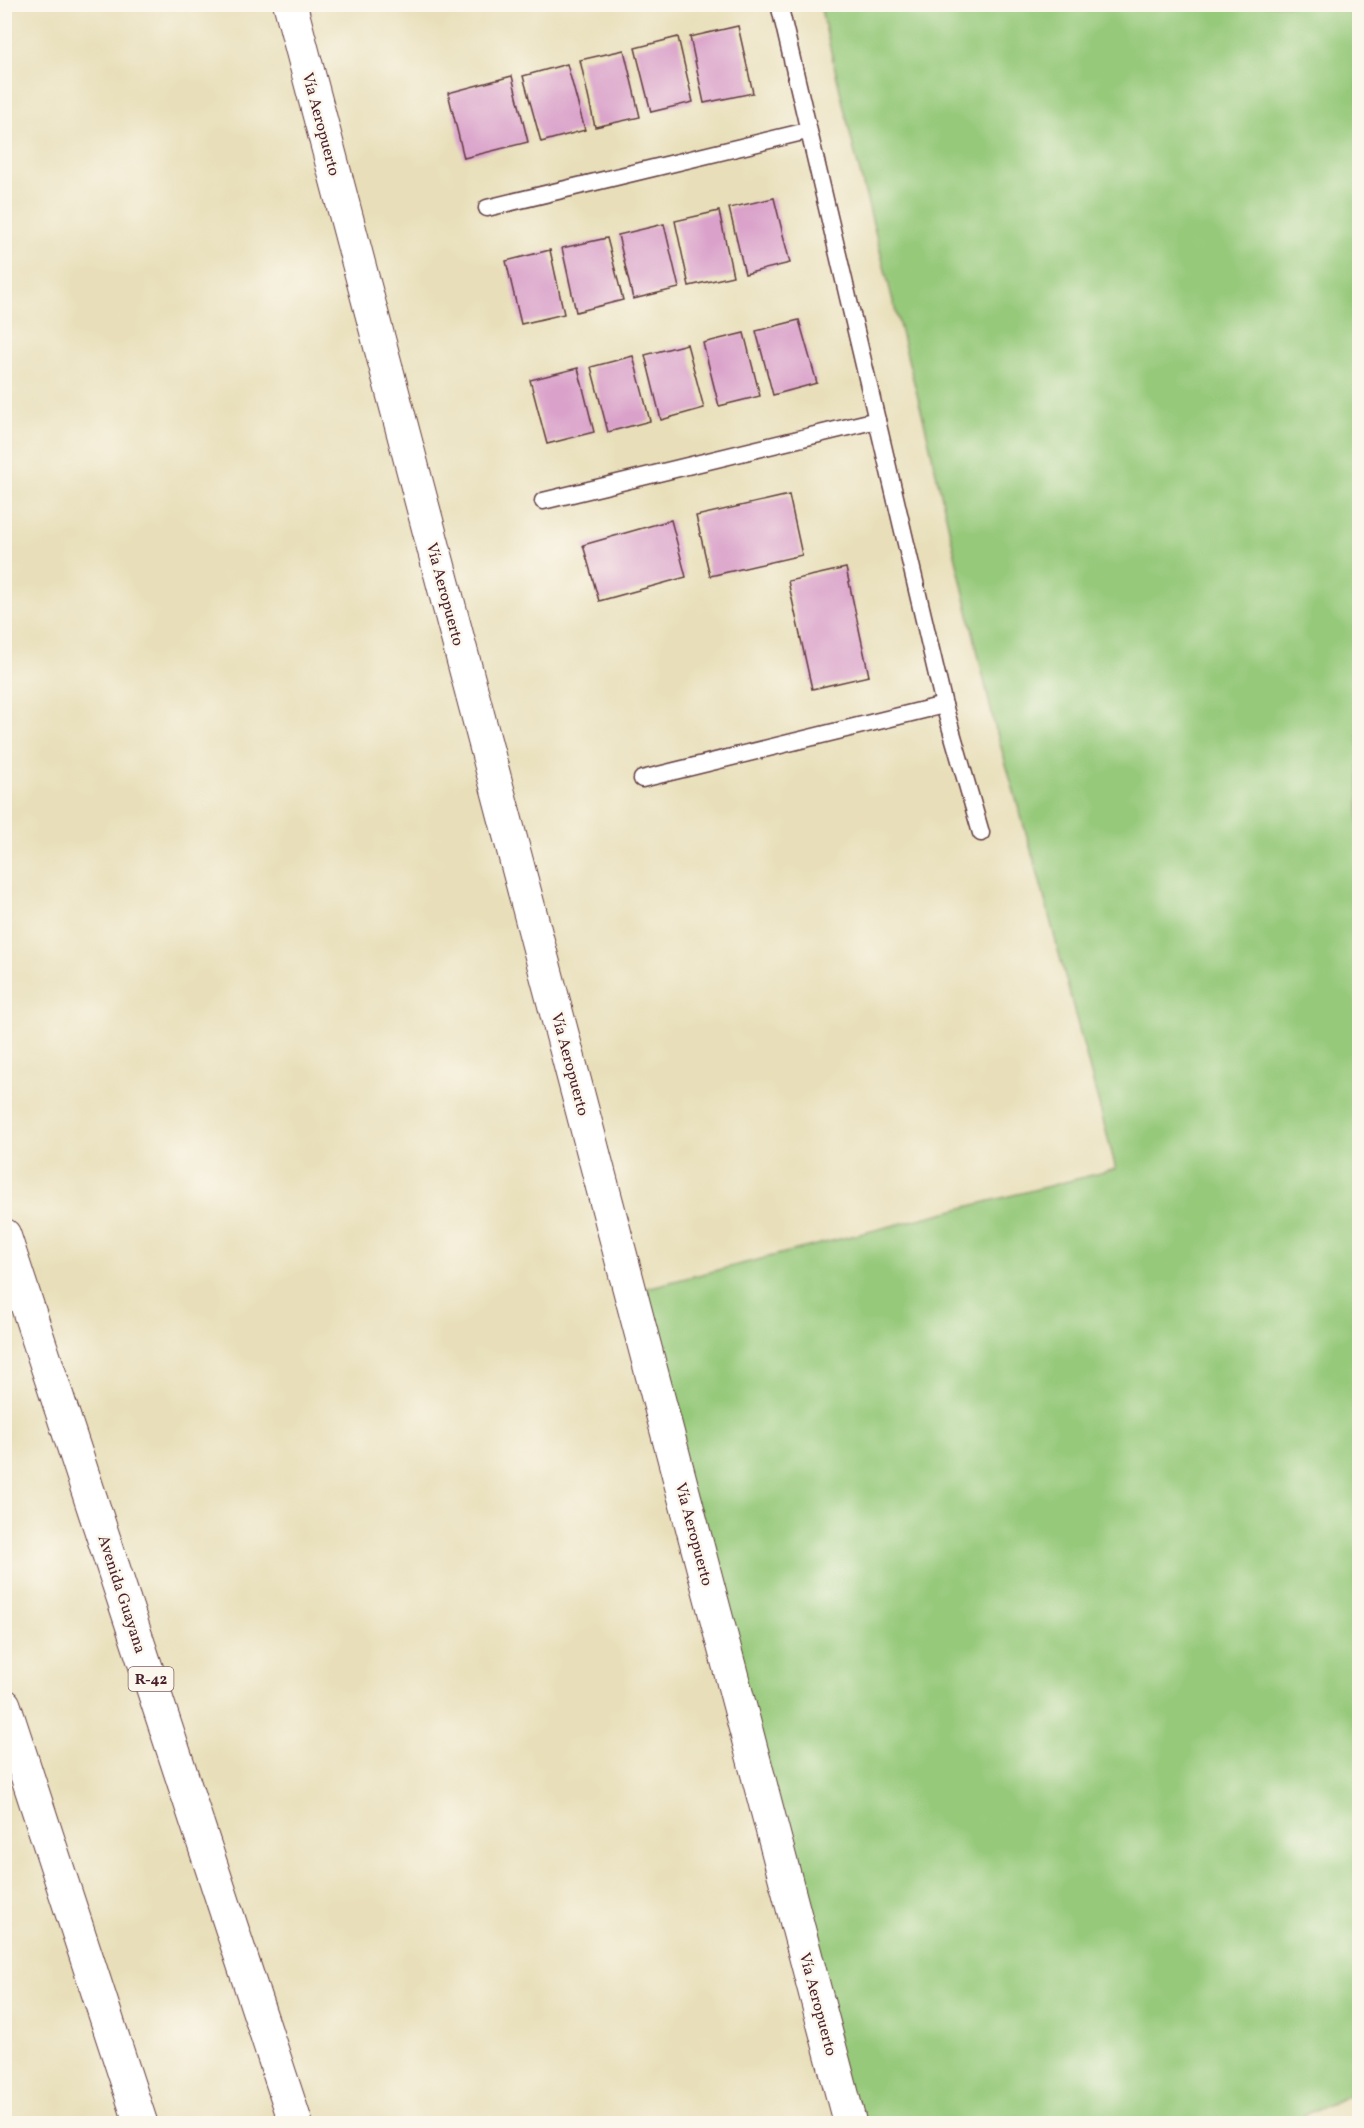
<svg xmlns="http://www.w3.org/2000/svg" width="1364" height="2128" font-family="Vollkorn,serif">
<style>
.green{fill:#96c97a;stroke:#707452;stroke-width:1.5}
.building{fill:#daa2ca}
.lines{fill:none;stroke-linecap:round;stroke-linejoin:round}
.lane-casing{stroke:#623c40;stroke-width:19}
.street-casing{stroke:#623c40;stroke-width:35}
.primary-casing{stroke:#623c40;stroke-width:35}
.lane{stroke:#fff;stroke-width:16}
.street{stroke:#fff;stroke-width:33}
.primary{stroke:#fff;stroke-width:33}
.labels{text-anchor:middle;stroke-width:5;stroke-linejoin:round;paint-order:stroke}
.shield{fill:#fbf7ec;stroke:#7f6065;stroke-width:1.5}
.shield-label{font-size:15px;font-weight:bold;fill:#4a1f2b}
.street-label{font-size:16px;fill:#4a1f2b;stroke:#fbf7ec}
</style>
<rect width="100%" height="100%" fill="#fbf7ec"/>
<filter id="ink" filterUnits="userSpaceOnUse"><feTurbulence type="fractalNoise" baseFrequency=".0167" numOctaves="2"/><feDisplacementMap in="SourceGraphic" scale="12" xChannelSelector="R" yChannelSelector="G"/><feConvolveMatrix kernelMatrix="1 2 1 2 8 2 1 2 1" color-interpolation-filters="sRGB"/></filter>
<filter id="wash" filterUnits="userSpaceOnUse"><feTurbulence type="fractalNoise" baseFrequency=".008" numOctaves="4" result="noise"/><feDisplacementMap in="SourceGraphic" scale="24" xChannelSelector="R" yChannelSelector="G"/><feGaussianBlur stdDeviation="1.35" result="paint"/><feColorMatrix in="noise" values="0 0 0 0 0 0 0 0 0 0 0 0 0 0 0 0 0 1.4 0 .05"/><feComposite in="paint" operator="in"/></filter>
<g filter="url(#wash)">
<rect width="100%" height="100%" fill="#e8dfba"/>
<polygon class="green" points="820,5 1359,5 1359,2091 1287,2123 850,2123 631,1292 1116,1169 1038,874 994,723 925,425 853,146"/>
<g id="blocks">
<g class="building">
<polygon points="738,26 753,93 704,103 690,37"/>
<polygon points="678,37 693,102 651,112 635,48"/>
<polygon points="624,50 640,117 595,127 580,60"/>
<polygon points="567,64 585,130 541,142 523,76"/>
<polygon points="512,76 528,142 464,158 448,93"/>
<polygon points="774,198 790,263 745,274 729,208"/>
<polygon points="719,211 733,276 689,286 675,221"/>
<polygon points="664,224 679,288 633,299 618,235"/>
<polygon points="607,238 623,300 576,312 562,248"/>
<polygon points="550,250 564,314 521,324 506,261"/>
<polygon points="799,320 817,383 773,395 756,331"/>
<polygon points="744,333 760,396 719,406 703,343"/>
<polygon points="687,344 704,408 661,420 645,355"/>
<polygon points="633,356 650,421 608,432 591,367"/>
<polygon points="578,368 594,432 547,444 530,380"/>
<polygon points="789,495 802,555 710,576 696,516"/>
<polygon points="671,520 686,577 599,601 583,545"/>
<polygon points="846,568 869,676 812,689 788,581"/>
</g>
</g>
</g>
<g filter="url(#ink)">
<use href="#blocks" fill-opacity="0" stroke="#623c40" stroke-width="1.5"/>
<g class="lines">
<g class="lane-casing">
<g id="lane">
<polyline points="779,4 944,705 981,833"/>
<polyline points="487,208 807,131"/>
<polyline points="543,501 877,420"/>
<polyline points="642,779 944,705"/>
</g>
</g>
<g class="street-casing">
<polyline id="street" points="290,4 850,2124"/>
</g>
<g class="primary-casing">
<g id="primary">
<polyline points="4,1235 296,2124"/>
<polyline points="4,1705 141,2124"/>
</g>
</g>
<use href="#lane" class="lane"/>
<use href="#street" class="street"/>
<use href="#primary" class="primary"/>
</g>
</g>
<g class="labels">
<rect class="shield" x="128.5" y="1667" width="45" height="24" rx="4.5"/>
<g class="shield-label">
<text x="151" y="1684">R-42</text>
</g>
<g class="street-label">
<text transform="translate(322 124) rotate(75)" y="6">Vía Aeropuerto</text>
<text transform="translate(446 594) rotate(75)" y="6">Vía Aeropuerto</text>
<text transform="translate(571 1064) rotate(75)" y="6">Vía Aeropuerto</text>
<text transform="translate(695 1534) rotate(75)" y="6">Vía Aeropuerto</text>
<text transform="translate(123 1594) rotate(72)" y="6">Avenida Guayana</text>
<text transform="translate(819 2004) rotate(75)" y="6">Vía Aeropuerto</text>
</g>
</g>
<rect width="1364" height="2128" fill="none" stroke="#fbf7ec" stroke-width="24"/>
</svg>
